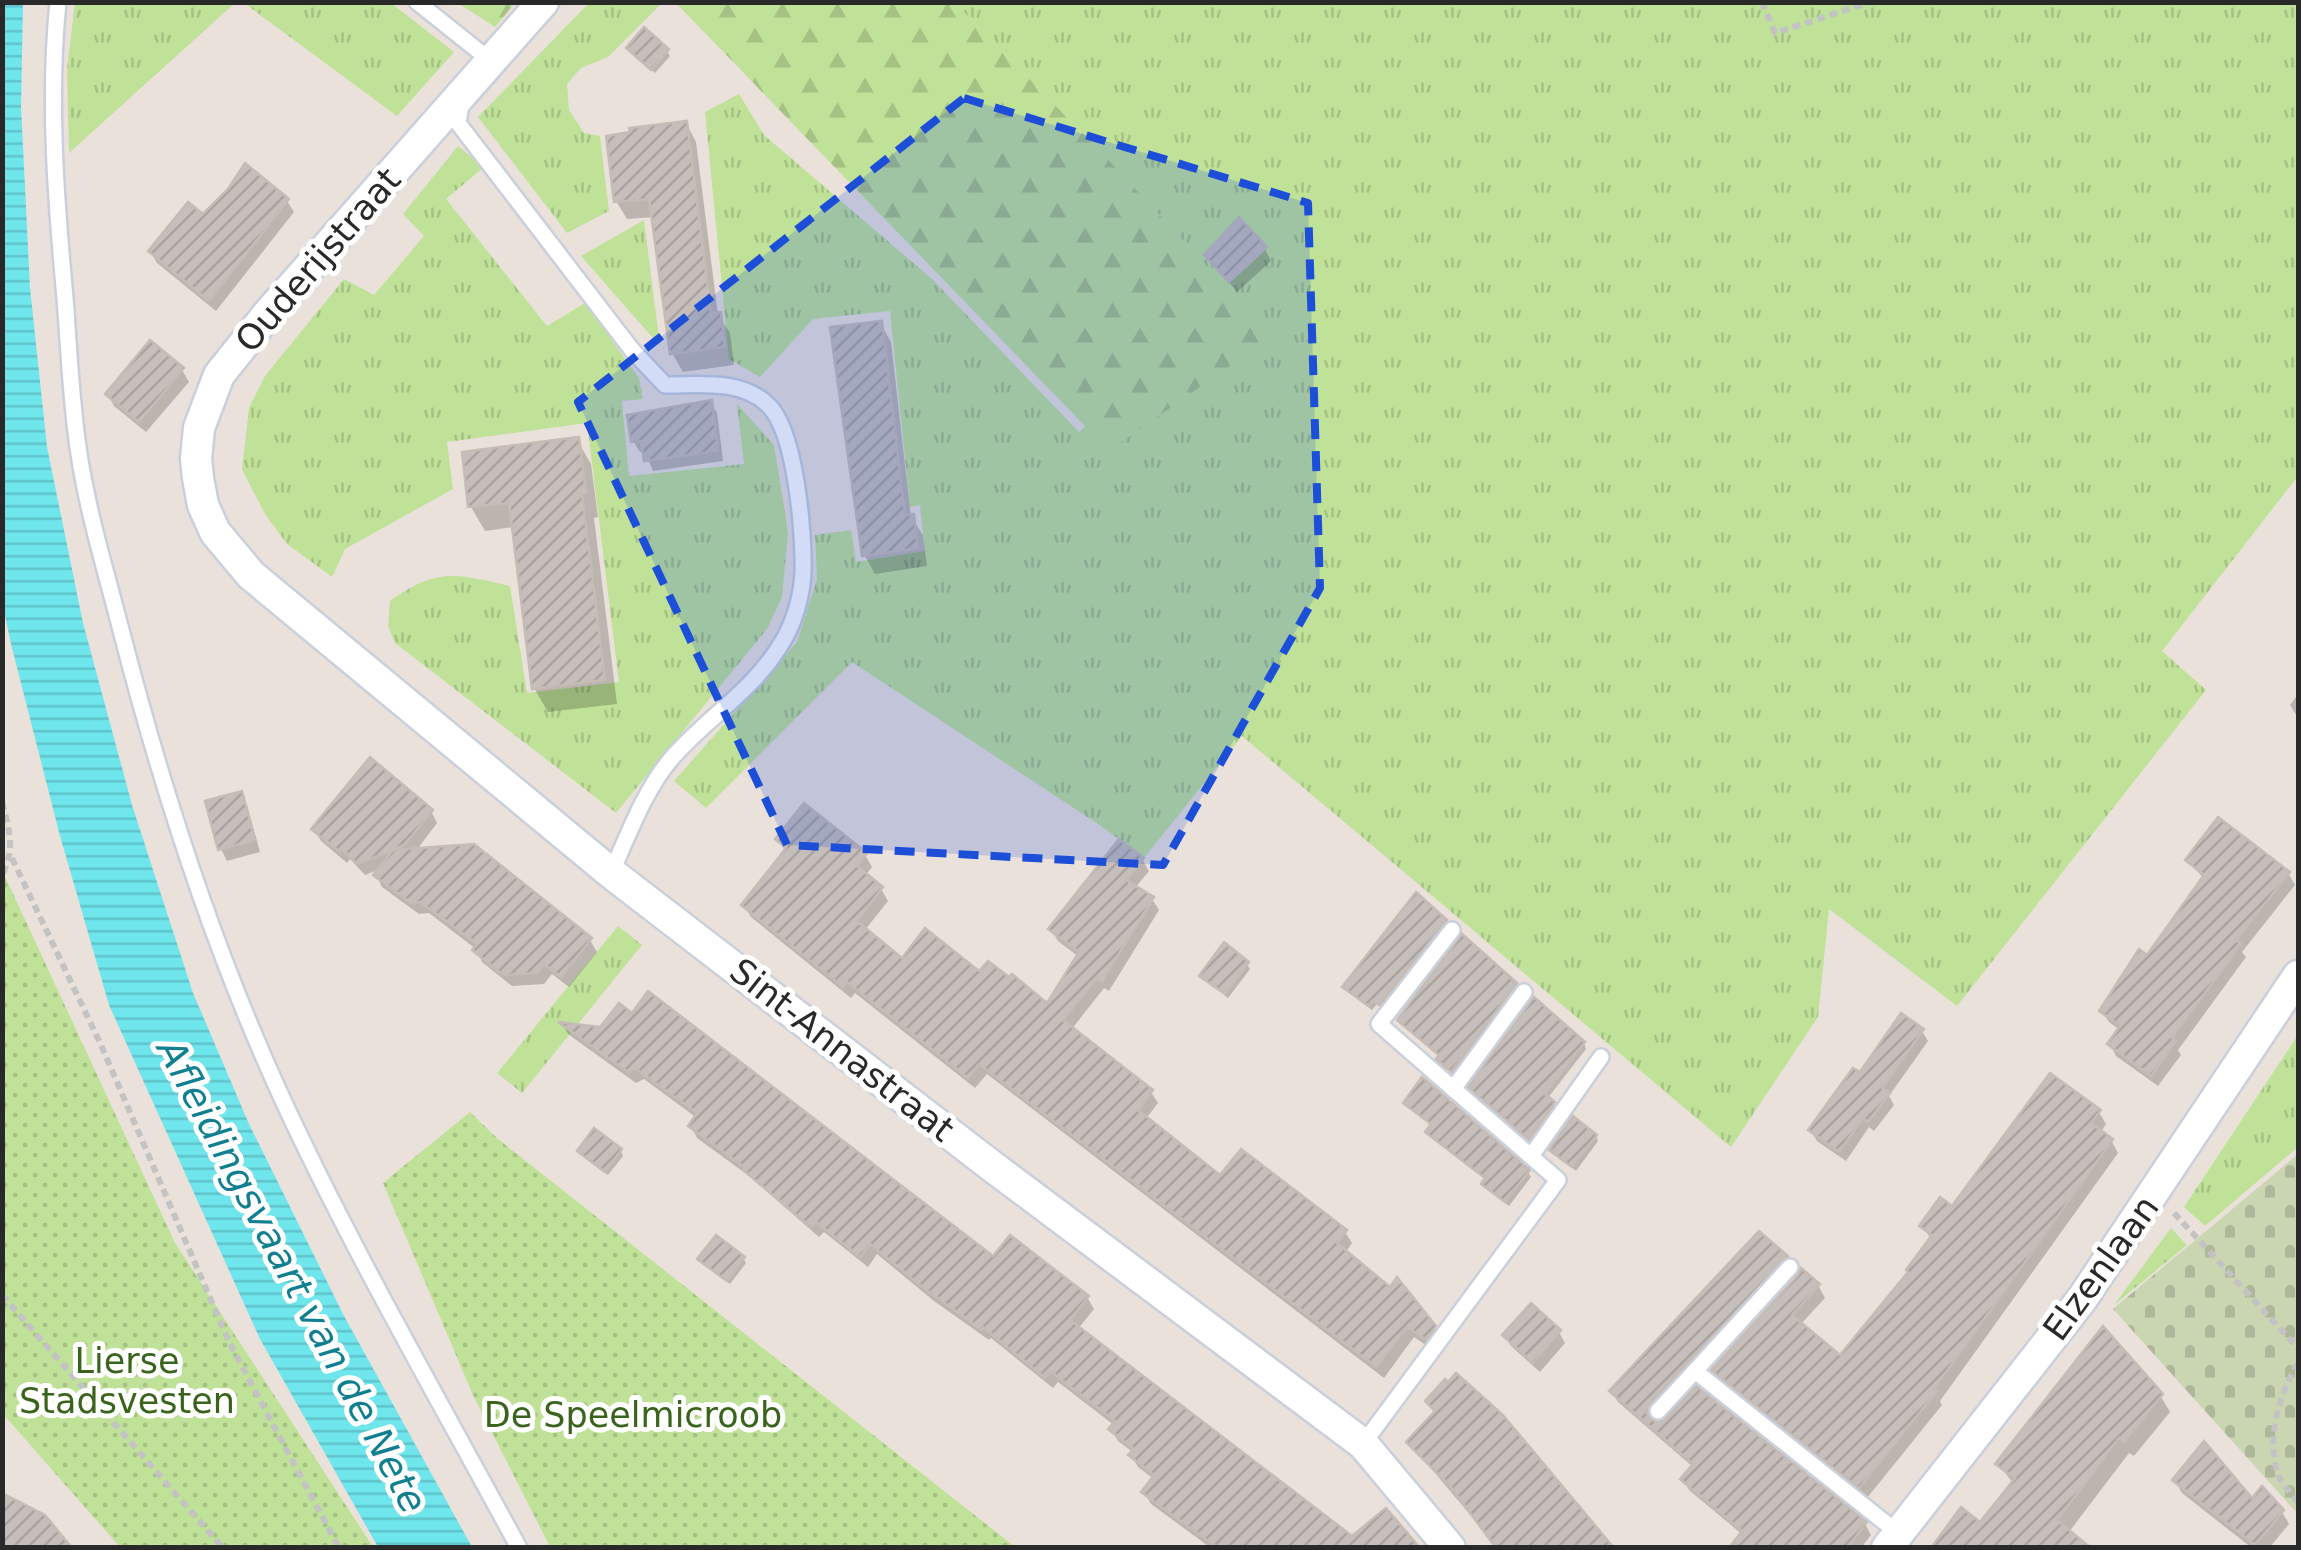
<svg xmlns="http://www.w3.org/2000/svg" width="2301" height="1550" font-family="'DejaVu Sans',sans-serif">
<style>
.grass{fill:url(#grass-tufts)}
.forest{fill:url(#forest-firs)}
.cemetery{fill:url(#cemetery-stones)}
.park{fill:url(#park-dots)}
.water{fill:url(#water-rules)}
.shadow{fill:#0003}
.building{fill:url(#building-hatch);stroke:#c6bcb5;stroke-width:2.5}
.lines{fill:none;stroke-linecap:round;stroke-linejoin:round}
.lane-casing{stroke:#c9d0db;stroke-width:20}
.street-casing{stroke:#c9d0db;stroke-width:35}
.path{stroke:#c3c3c3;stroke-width:6;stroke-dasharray:8 5;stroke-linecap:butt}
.lane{stroke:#fff;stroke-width:15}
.street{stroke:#fff;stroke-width:30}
.marked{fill:#1d4ed8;fill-opacity:0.2;stroke:#1d4ed8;stroke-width:8;stroke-dasharray:20 12;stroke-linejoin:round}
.labels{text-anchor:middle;stroke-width:10;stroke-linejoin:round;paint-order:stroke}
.street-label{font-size:35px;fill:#292929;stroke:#fff}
.park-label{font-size:35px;fill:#3a641b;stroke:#fff}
.water-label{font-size:38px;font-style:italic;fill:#107f8f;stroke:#fff}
</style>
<defs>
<pattern id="grass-tufts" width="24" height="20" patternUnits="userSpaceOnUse" patternTransform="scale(2.5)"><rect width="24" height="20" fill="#c0e198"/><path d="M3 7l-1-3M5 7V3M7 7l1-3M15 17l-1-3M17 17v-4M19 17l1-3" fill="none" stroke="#a5c183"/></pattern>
<pattern id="forest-firs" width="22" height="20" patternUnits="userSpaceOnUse" patternTransform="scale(2.5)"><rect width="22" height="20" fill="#c0e198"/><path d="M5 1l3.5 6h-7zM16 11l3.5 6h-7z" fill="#a5c183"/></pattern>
<pattern id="cemetery-stones" width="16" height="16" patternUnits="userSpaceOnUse" patternTransform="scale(2.5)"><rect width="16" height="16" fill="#cad5b2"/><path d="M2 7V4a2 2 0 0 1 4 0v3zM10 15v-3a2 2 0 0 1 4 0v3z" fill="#aeb799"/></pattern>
<pattern id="park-dots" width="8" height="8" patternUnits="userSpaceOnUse" patternTransform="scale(2.5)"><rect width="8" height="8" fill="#c0e198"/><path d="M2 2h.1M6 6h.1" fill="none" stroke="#a5c183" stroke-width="1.8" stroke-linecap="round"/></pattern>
<pattern id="water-rules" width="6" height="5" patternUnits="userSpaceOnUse" patternTransform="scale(2.5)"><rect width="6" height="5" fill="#6fe5ec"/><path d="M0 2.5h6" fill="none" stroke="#60c4ca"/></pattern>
<pattern id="building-hatch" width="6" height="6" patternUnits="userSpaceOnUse" patternTransform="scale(2.5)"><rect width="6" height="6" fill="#c6beba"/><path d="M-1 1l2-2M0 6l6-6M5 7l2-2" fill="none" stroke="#aaa3a0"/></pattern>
</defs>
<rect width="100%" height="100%" fill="#ebe1db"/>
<g class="grass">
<polygon points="590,2 662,3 608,57 581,68 567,84 569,110 584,133 600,136 609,211 567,233 478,117"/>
<polygon points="75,3 75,2 235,3 69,153 67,69"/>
<polygon points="244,3 391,3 454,52 397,116"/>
<polygon points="955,3 2298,3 2298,476 2162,651 2206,690 1957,1006 1829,909 1818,1017 1731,1147 1242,736 1144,858 1101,826 852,662 706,808 674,781 797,642 817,579 815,535 851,530 856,562 925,551 920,505 910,507 890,311 813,319 760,377 729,359 705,112 739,94 764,135 932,279 1079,432 1085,426 1111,449 1271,336 1101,152"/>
<path d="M458,146L484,167L446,199L547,326L585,303L639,378L643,399L622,401L629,476L744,464L737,404L774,445L788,532L782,597L767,629L616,813L395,643L388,626L390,601C438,567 456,574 510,586L527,693L619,682L587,423L447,442L453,489L345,549L332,577L287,544L265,514L242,469L249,408L265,376L344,279L374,295L424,236L403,214Z"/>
<polygon points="644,220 660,346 581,256"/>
<polygon points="618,926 642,945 522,1093 497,1073"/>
<polygon points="2298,1035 2298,1147 2205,1226 2184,1207"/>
<polygon points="2171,1228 2187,1245 2114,1305"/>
</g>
<g class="forest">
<polygon points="458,3 515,2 515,3 495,27"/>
<polygon points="676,3 955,3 1101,152 1272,336 1109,451"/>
</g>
<polygon class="cemetery" points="2298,1154 2298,1514 2113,1309"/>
<g class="park">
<polygon points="2,870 175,1243 373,1547 120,1547 3,1414"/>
<polygon points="470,1112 498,1139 1015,1547 550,1547 473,1395 383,1183"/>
</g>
<polygon class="water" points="2,3 23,3 21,107 30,288 47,447 83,623 132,805 193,993 249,1124 344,1316 472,1547 378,1547 260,1339 109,1005 60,836 11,644 2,601"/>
<g class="shadow">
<polygon points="667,51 670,56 655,73 632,53"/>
<polygon points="686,123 696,142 718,315 730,333 734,365 683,372 672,353 654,217 627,219 616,201"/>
<polygon points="287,201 294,212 216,311 157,263 151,252 204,217"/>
<polygon points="1265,249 1271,261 1237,292 1207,255"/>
<polygon points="880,323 891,342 911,517 923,535 927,566 875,574 865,556"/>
<polygon points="182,370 189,382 146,432 114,406 108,394"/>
<polygon points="711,403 717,413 723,461 653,471 645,452 640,452 634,442"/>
<polygon points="577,440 591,464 598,517 594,518 617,704 548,712 534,688 514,527 485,531 471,507"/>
<polygon points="2298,694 2298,718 2290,705"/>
<polygon points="240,794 247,805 260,852 227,861 221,849"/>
<polygon points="431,811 437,823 416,851 590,940 597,952 569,987 552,974 544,984 512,986 482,962 476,949 429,913 419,914 382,887 376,875 380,869 365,875 350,859 347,863 321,841 314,829"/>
<polygon points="778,839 865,855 872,867 865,876 881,889 888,901 865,930 902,961 979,975 1047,1007 1079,957 1058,941 1051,929 1142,859 1149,871 1135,888 1152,899 1159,910 1109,991 1104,988 1071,1030 1151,1092 1158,1103 1145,1120 1221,1179 1345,1232 1352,1243 1345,1253 1434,1327 1441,1339 1433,1350 1414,1337 1384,1378 987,1074 975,1088 855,993 851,998 751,917 744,905 785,851"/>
<polygon points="2188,860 2288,873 2295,885 2242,952 2246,957 2178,1050 2181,1055 2158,1086 2116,1056 2110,1044 2120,1030 2109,1022 2102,1011 2148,958 2204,879"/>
<polygon points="1445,922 1448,927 1383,1009 1377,1004 1372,1010 1348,992 1345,988"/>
<polygon points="1247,964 1250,969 1228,998 1202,976"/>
<polygon points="1515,985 1518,990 1455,1075 1442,1064 1441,1056 1400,1020"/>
<polygon points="563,1025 994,1260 1087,1297 1094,1309 1078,1329 1352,1539 1416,1548 1211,1548 1151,1504 1144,1492 1154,1479 1138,1467 1131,1455 1134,1453 1118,1441 1111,1429 1114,1425 1058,1382 1053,1388 991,1338 989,1340 934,1301 877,1254 868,1267 824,1232 819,1237 749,1176 697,1138 691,1126 697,1118 644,1079 636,1083 568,1034"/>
<polygon points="1922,1031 1928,1041 1889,1096 1894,1105 1874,1131 1869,1127 1846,1161 1817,1141 1811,1131 1860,1075"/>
<polygon points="1584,1043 1586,1049 1547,1099 1556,1109 1532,1143 1474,1092"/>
<polygon points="1406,1103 1528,1172 1531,1177 1509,1206 1487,1189 1484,1184 1487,1180 1431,1137 1433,1126"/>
<polygon points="2099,1112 2106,1124 2100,1133 2111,1140 2118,1153 1940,1401 1942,1405 1867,1498 1722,1382 1714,1370 1818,1285 1825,1298 1800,1325 1840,1358 1911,1273 1932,1240 1922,1226 1953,1209"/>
<polygon points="1596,1136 1598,1141 1576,1171 1552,1150"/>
<polygon points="620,1150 623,1156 608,1175 580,1151"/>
<polygon points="743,1258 746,1263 730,1284 700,1259"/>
<polygon points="1786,1258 1792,1268 1655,1415 1653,1424 1865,1524 1871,1535 1861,1548 1732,1548 1743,1535 1689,1490 1683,1479 1693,1467 1618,1402 1612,1392"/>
<polygon points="1559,1332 1565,1343 1540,1372 1511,1346 1505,1335"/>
<polygon points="1448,1386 1498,1548 1409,1442 1435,1413 1428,1402"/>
<polygon points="2160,1395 2170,1412 2134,1456 2129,1453 2069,1532 1980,1525 2014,1484 1998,1464"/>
<polygon points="2175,1481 2282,1512 2289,1524 2269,1548 2252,1548 2182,1493"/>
</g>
<g class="building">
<polygon points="644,27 669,49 651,70 626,48"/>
<polygon points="687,121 711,313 721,312 725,347 670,354 649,199 614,202 606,136 630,132 629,128"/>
<polygon points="245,163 289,199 209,301 148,251 188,202 203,214 228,189"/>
<polygon points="1239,217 1267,247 1229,282 1204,255"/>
<polygon points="882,321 905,515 914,514 918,548 862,556 830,327"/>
<polygon points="150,340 184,368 139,422 105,394"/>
<polygon points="712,400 718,451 644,461 641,441 631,442 627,415"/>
<polygon points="579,437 586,493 582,494 605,680 532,689 509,503 468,507 462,452"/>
<polygon points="370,757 433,810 404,845 393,850 474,844 592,938 561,977 544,964 537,973 503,975 472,950 477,944 420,902 411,903 373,875 393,850 357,864 342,849 340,852 311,829"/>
<polygon points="242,791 255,840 218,850 205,801"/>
<polygon points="804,803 867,853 857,866 883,887 857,921 902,958 925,928 979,971 988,961 1009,977 1012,974 1047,1003 1079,952 1048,929 1119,839 1144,858 1126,880 1154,897 1102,981 1097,978 1063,1020 1153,1090 1138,1110 1220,1175 1241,1149 1347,1230 1337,1243 1390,1287 1397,1277 1436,1326 1426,1340 1407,1327 1376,1367 979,1064 968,1078 847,982 843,987 741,905 786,848 775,839"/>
<polygon points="2218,817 2290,872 2236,940 2241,944 2172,1038 2176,1041 2151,1076 2107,1044 2120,1026 2099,1011 2139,949 2147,955 2204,875 2185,860"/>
<polygon points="1416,892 1447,920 1379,1005 1373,1000 1369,1006 1342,987"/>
<polygon points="1462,934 1517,983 1451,1072 1436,1059 1439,1055 1397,1020"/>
<polygon points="1224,942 1249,962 1225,994 1199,976"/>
<polygon points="648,991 993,1256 1010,1235 1063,1276 1089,1296 1070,1320 1352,1536 1386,1508 1420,1548 1218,1548 1168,1512 1141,1492 1154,1475 1128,1455 1134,1449 1108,1429 1115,1421 1051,1372 1045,1378 983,1327 982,1330 925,1289 870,1244 860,1257 816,1222 811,1227 743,1170 745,1168 688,1126 697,1113 636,1069 628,1072 558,1022 600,1027 619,1003 632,1013"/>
<polygon points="1534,997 1585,1042 1545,1094 1555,1102 1529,1140 1468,1087"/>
<polygon points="1901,1013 1924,1029 1882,1088 1890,1093 1868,1122 1863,1118 1839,1152 1808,1130 1853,1068 1860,1072"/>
<polygon points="2050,1073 2101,1110 2091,1123 2113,1139 1934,1389 1937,1391 1859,1488 1711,1370 1798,1275 1801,1268 1820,1284 1792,1315 1840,1355 1908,1272 1906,1270 1932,1235 1919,1226 1940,1197 1952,1206"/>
<polygon points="1422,1077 1530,1170 1505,1202 1481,1184 1485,1178 1425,1132 1431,1124 1403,1103"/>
<polygon points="1573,1116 1597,1135 1572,1167 1549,1150"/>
<polygon points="594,1128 622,1149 605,1172 577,1151"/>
<polygon points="1759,1231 1788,1256 1650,1403 1647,1413 1651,1420 1662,1421 1696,1386 1867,1522 1847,1548 1729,1548 1742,1531 1680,1479 1693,1464 1609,1391"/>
<polygon points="716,1235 745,1257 727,1281 697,1259"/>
<polygon points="1531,1303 1561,1330 1533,1363 1502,1335"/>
<polygon points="2103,1326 2163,1394 2124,1442 2119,1438 2057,1520 2091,1548 1931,1548 1961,1507 1980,1522 2015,1478 1995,1464"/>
<polygon points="1456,1373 1502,1414 1614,1548 1496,1548 1450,1486 1406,1442 1435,1411 1425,1401 1445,1379 1448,1382"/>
<polygon points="2204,1441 2252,1498 2262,1486 2284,1510 2255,1545 2172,1480"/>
<polygon points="2,1493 45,1515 72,1548 2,1548"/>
</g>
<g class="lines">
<g class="lane-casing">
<g id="lane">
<path d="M58,2C48,100 56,200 65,298C69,350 71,403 79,454C88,513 106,572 121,630C162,789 212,946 281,1096C352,1250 438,1398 519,1548"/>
<polyline points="417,2 491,61"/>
<path d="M461,104L458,123L632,350L665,385C699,385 740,379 767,404C796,429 804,534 803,572C802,596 794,624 781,644C754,690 705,719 671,759C643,793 629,834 611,873"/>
<polyline points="1453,1089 1524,992"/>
<polyline points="1531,1156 1601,1057"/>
<polyline points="1695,1371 1790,1267"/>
<polyline points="1658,1411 1695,1371 1898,1533"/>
<polyline points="1363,1444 1558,1180 1379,1024 1452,930"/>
</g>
</g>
<g class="street-casing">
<g id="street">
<polyline points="543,2 267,315 219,375 199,428 196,459 198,478 203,505 215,532 251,575 611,873 993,1167 1363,1444 1450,1548"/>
<polyline points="1887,1548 2082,1299 2298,976"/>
</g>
</g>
<g class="path">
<polyline points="1762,2 1775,33 1870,2"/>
<path d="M2,802C9,829 16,849 2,875"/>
<polyline points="12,858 101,1045 229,1342 339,1548"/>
<polyline points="2174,1213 2298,1348"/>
<polyline points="2,1295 223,1548"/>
<path d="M2298,1363C2279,1394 2265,1440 2279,1477C2283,1485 2292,1495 2298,1502"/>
</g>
<use href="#lane" class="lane"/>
<use href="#street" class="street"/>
</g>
<path class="marked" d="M964,98L1308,203L1320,588L1163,865L787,845L578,402Z"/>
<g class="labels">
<g class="street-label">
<text transform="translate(318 260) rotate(-49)" y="12">Ouderijstraat</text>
<text transform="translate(842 1050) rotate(38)" y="12">Sint-Annastraat</text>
<text transform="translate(2101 1268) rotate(-54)" y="12">Elzenlaan</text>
</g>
<g class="park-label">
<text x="127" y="1373">Lierse<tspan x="127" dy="40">Stadsvesten</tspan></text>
<text x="633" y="1427">De Speelmicroob</text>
</g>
<g class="water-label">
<text transform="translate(292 1276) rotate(62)" y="13">Afleidingsvaart van de Nete</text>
</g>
</g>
<rect width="2301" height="1550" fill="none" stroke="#292929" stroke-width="10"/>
</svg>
